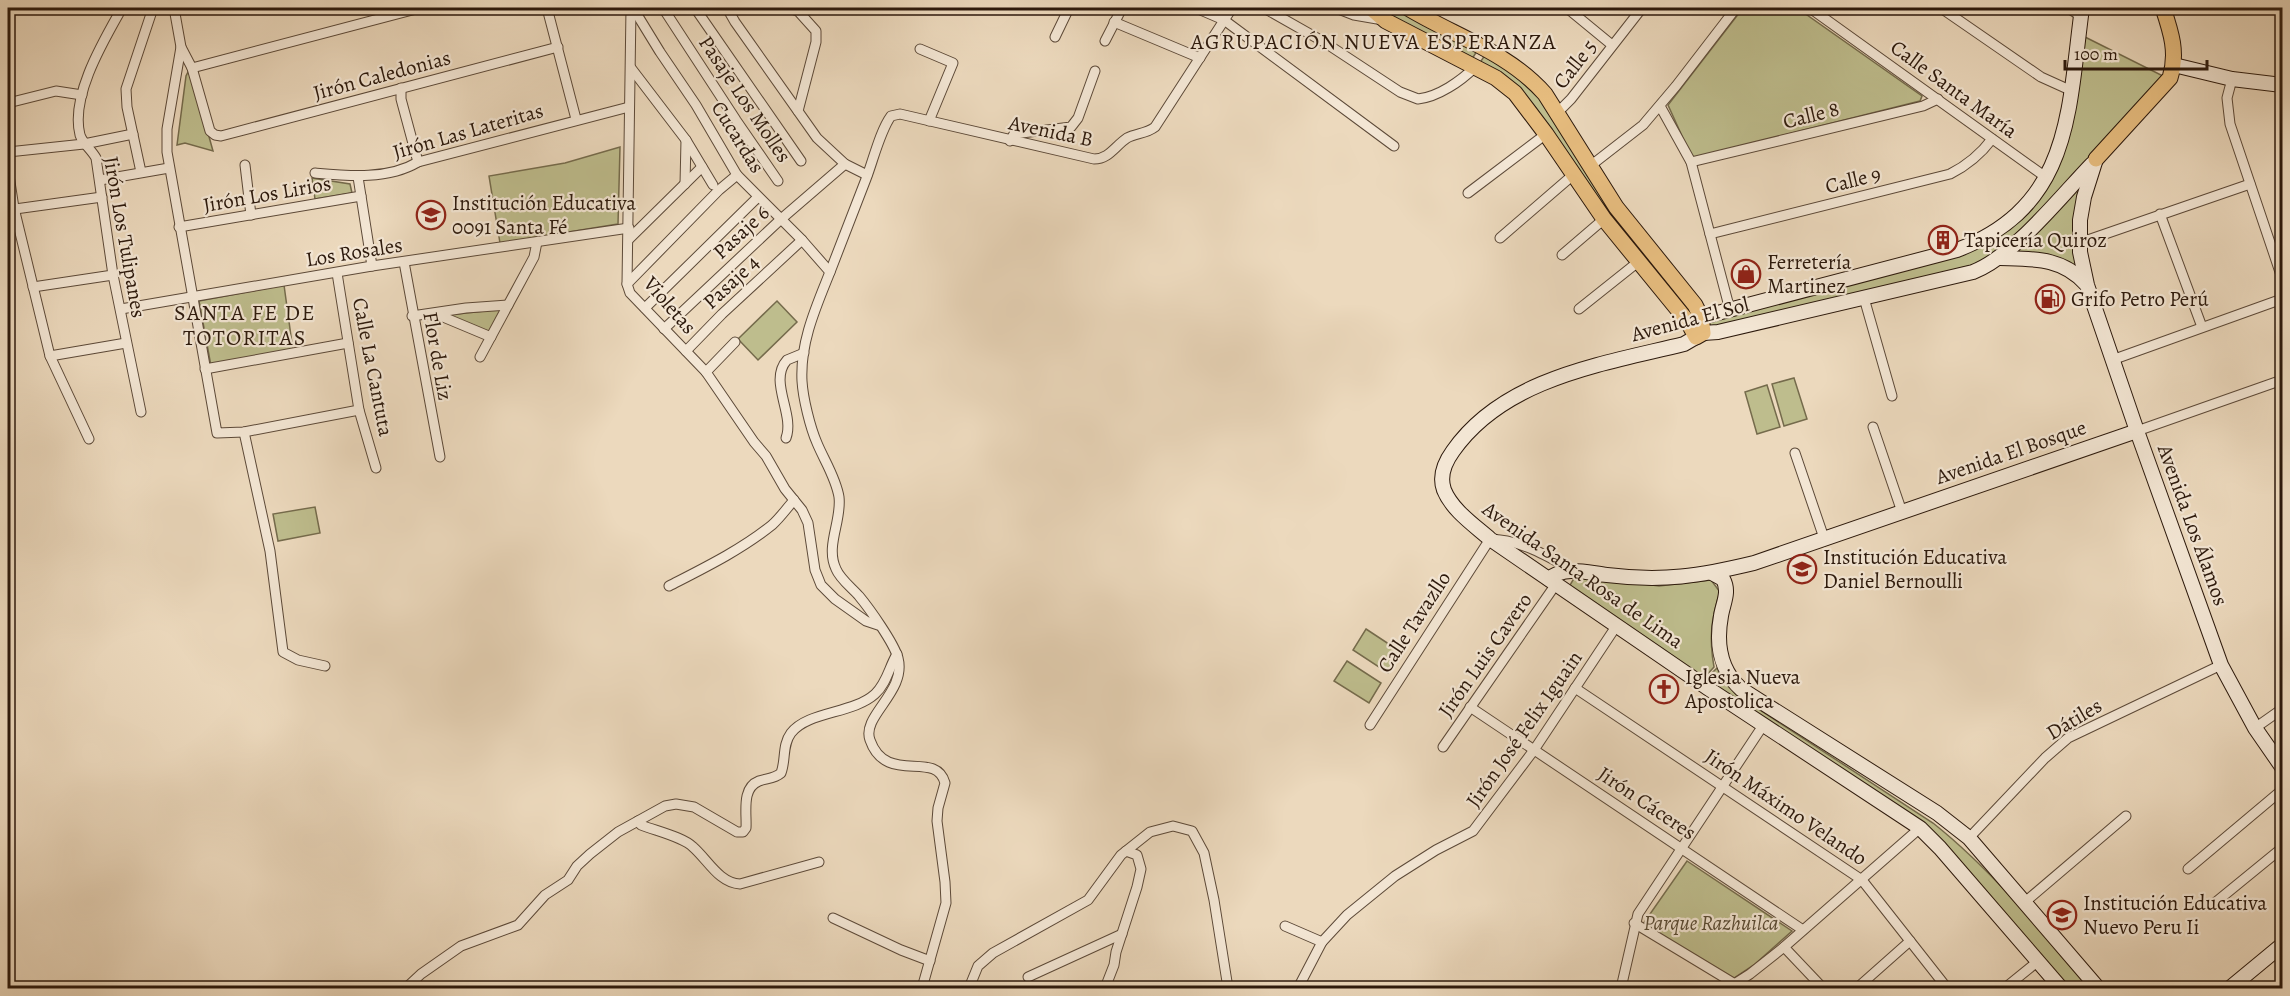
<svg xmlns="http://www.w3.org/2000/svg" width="2290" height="996" font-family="Alegreya,serif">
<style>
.green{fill:#bebd8d;stroke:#756b4c;stroke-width:1.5}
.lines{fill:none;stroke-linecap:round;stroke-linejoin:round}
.street-casing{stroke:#5c4938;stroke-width:11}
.secondary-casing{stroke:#2c190c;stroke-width:16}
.primary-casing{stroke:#2c190c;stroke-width:17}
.street{stroke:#f3e6d4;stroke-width:9}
.secondary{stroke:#f3e6d4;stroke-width:14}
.primary{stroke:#e6bc7e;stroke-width:15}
.labels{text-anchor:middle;stroke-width:4.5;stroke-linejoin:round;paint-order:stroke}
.street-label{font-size:21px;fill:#2c190c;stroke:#f3e6d4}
.poi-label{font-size:21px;fill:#2c190c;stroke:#f3e6d4;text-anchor:start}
.park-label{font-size:21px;font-style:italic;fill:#584a33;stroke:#f3e6d4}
.neighbourhood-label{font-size:22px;letter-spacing:1.5px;fill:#2c190c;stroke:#f3e6d4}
</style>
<rect width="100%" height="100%" fill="#ecd9bd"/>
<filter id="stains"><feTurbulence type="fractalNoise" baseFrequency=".00333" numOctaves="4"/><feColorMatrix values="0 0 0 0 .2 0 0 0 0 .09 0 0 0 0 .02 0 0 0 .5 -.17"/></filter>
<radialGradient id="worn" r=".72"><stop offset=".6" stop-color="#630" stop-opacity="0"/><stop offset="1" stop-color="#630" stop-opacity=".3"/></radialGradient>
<g class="green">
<polygon points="1378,8 1400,8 1477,51 1472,59 1421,34"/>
<polygon points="1743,8 1797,8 1922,96 1920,101 1692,158 1668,105"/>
<polygon points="2085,37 2163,76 2058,193 2001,251 1973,265 1716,329 1711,328 1709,322 1714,318 1961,254 2045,190"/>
<polygon points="1485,55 1525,78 1692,312 1689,313 1602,208 1536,108 1526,96 1483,66 1481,61"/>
<polygon points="188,72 193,79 213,151 185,143 177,145 186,76"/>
<polygon points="620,147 618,224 500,243 489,176 565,163"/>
<polygon points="312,178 350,184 352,193 315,199"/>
<polygon points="2082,180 2079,270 2014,254 2015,251"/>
<polygon points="284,285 293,351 211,366 199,301"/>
<polygon points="777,301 797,322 758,360 738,339"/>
<polygon points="503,309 490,333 448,315"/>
<polygon points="1794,378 1807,419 1784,426 1772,384"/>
<polygon points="1767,385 1780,427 1757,434 1745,392"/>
<polygon points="315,507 320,533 278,541 273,514"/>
<path d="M1576,575L1659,586L1711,580L1720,592C1711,618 1709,639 1714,667L1704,678L1573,591L1570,585Z"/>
<polygon points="1366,629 1401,652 1388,673 1353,650"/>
<polygon points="1347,661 1381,683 1369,703 1334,681"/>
<path d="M1717,668L1722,679L1737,695L1933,823C1992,870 2041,930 2089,988H2065L1938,838L1706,679Z"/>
<polygon points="1687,861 1792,931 1755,964 1731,980 1643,924"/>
</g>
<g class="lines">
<g class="street-casing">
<g id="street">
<path d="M122,8C104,40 70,96 80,135C83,144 91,149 96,158L113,275L141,412"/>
<polyline points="174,8 181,47 192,68 210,131 215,135 221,136 558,47"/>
<polyline points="547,8 576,119"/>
<polyline points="631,8 627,284 630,293 706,372 754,442 766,456 785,489 802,510 808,523 815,570 821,585 835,599 866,621 878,625"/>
<polyline points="633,8 660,52 696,105 737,175 802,240 830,272"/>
<polyline points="663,8 736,120 778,181"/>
<polyline points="695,8 801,161"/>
<polyline points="727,8 735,22 817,138 845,164 867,175"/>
<polyline points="788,8 798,11 816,31 816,42 798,111"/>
<polyline points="1196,8 1224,20 1394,146"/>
<path d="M1264,8L1324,42L1400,92L1418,99C1438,97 1461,81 1475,67"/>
<polyline points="1336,8 1354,15 1383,20"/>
<polyline points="1567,8 1612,45"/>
<polyline points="1810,8 2047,178"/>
<polyline points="1941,8 2041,77 2072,91"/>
<polyline points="2068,8 2081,16"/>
<polyline points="1114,22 1200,58"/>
<polyline points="1055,37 1069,8"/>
<polyline points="1105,41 1122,8"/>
<polyline points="181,47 167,129 167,152 217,433 244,432 359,410"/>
<polyline points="920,49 953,63 929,121"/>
<polyline points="192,68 420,8"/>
<polyline points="631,68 686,140 713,185"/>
<polyline points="2232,79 2227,98 2230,124 2282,278"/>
<polyline points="401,88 401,99 418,162"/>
<polyline points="8,103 56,91 82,95"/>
<polyline points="1660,106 1691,162 1730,310"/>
<polyline points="1557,113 1571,99 1642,8"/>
<polyline points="1010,141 1014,134 1071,127 1078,118 1095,71"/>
<polyline points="8,152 84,144 133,134"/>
<polyline points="1691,162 1923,106 1938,99"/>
<polyline points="245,165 251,215"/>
<polyline points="1589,167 1643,125 1676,86 1736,8"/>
<polyline points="8,169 14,208 50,356 89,439"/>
<polyline points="141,172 127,107 126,89 153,8"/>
<path d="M315,173C348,176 388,180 418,162L629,107"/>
<polyline points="358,177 372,266"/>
<polyline points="100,180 169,168"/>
<polyline points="685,184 686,140"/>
<polyline points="1468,193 1546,134"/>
<polyline points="8,210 102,197"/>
<polyline points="2160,214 2202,327"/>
<polyline points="179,227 361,196"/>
<path d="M1710,234L1950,174C1968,165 1980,155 1992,139"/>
<polyline points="1500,238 1573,175"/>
<polyline points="629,239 702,167"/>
<polyline points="2079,243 2250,184"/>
<polyline points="1562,255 1604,219"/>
<polyline points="404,262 440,457"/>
<polyline points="337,273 359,410 376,468"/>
<polyline points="627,284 719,190 737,175"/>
<polyline points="33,287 113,275"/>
<polyline points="1864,298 1892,396"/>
<polyline points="645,308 757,198"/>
<polyline points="121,309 372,266 629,228"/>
<polyline points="1579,309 1638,262"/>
<polyline points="436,314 491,337"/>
<polyline points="412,316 466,308 508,305"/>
<polyline points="664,329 780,220 845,164"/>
<polyline points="686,351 722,314 802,240"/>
<polyline points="50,356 126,343"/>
<polyline points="480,357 534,257 537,242"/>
<polyline points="2112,360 2282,299"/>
<polyline points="205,369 348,343"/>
<polyline points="706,372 735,342"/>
<polyline points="1873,427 1902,512"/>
<polyline points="2137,431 2282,380"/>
<polyline points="244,432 270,551 283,652 298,660 325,666"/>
<path d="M786,438C795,414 768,381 787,360L804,353"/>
<polyline points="1795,453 1824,538"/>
<path d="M669,586C704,568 741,550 772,525C780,518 787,508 794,500"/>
<polyline points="1575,688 1862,880 1947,988"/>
<polyline points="1470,707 1803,930"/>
<path d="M1370,725L1490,539C1521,540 1548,556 1574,571"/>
<polyline points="2255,728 2282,709"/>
<polyline points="1443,747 1556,584"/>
<path d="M638,821L641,825C656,831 683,837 693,847C708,860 719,883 740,884L819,862"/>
<polyline points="1969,838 2045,758 2068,738 2221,665"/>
<polyline points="2188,869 2282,790"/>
<polyline points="2025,902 2126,816"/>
<polyline points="2211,906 2282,848"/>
<polyline points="833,918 901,950 930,961"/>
<polyline points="1634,923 1735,984"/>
<polyline points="1285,926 1322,942"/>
<polyline points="1784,947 1821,986"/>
<polyline points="1028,977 1122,934"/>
<path d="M406,988L421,974L461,946L518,925L545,895L568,880L577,866L590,854L618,832L665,806L676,804L694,807L737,832H743L746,828C747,813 741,788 759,781C767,778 774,779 781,773C786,760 782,745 791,733C808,711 853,714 875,694C887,683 889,667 897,654"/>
<path d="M922,988L946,903L945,882L937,821L938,808L945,783C936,749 886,786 870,740C861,716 907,692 898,658C894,643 869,608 859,596C852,588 840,579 836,569C825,546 842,521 839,497C836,478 824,460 817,443C810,427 803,398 802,381C800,342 816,307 830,272C842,241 854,210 866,179C873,161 880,131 891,116L900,114L1094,159C1109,159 1115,146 1127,138C1136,133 1146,134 1155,127L1232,8"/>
<polyline points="969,988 978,966 993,953 1088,900 1121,855 1150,832 1173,826 1192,831 1204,853 1214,900 1228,988"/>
<polyline points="1105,988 1114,965 1116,952 1137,887 1141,869 1137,855 1126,851"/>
<polyline points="1298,988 1322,942 1347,915 1395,876 1436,850 1473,831 1534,750 1617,625"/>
<polyline points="1621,988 1638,914 1764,724"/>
<polyline points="1728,988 1750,974 1784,947 1920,828"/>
<polyline points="1857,988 1910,941"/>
<polyline points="2005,988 2037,962"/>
</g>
</g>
<g class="secondary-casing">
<g id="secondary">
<polyline points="2174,65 2232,79 2282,85"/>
<polyline points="2096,159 2084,197 2080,220 2080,252 2087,285 2137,431 2221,665 2255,728 2282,767"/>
<path d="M2000,258C2033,259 2062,257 2086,284"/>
<path d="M1710,315L1957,250C2072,206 2068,112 2082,8"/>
<path d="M1703,333L1718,332L1973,272C2014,256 2060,197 2092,164"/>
<path d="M1696,337L1684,344C1603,364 1504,378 1453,451C1445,462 1439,476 1444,490C1452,510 1474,525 1490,539L1709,689L1920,828L1940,848L2061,988"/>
<path d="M1712,573L1723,579C1730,592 1723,603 1721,616C1716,643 1720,670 1741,689L1937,813L1969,838L2098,988"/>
<path d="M1549,579C1565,565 1588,573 1607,575C1663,582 1700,576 1754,563L2137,431"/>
<polyline points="2230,988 2282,945"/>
</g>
</g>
<g class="primary-casing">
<g id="primary">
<path d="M1371,8L1386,21L1496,78L1515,93L1546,134L1604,219L1688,322L1696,337L1703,333L1701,317L1695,305L1616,207L1545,94C1508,52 1454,36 1408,8"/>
<path d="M2096,159L2170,78C2178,53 2171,32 2163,8"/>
</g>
</g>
<use href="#street" class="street"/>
<use href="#secondary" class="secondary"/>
<use href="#primary" class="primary"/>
</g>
<defs>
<g id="school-ring" transform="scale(1.5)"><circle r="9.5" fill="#f3e6d4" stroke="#8f2418" stroke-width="1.5"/><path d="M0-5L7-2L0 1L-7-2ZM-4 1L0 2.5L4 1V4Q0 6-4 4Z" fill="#8f2418"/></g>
<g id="building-ring" transform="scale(1.5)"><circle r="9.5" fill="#f3e6d4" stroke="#8f2418" stroke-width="1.5"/><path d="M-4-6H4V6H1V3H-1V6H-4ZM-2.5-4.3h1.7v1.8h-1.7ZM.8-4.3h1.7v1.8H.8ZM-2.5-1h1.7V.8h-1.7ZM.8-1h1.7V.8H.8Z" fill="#8f2418"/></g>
<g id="shop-ring" transform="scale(1.5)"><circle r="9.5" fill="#f3e6d4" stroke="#8f2418" stroke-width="1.5"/><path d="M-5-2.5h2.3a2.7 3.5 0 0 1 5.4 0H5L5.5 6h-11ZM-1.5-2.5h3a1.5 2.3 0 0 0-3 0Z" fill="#8f2418"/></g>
<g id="fuel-ring" transform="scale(1.5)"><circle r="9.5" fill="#f3e6d4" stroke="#8f2418" stroke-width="1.5"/><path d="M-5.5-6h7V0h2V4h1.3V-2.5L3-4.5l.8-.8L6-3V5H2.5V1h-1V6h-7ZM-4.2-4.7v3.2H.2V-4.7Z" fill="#8f2418"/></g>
<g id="church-ring" transform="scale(1.5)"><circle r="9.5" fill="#f3e6d4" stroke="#8f2418" stroke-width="1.5"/><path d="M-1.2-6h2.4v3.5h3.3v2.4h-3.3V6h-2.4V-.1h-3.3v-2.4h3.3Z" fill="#8f2418"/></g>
</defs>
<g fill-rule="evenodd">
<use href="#school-ring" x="431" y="215"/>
<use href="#building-ring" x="1943" y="240"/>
<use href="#shop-ring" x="1746" y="274"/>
<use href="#fuel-ring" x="2050" y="299"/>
<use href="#school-ring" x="1802" y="569"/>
<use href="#church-ring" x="1664" y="689"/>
<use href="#school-ring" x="2062" y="915"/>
</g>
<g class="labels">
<g class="street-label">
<text transform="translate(1575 64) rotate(-52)" y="7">Calle 5</text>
<text transform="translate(382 75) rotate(-15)" y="7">Jirón Caledonias</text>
<text transform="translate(1954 89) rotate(36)" y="7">Calle Santa María</text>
<text transform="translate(745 99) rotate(56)" y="7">Pasaje Los Molles</text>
<text transform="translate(1811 115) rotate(-14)" y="7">Calle 8</text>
<text transform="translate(468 131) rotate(-16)" y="7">Jirón Las Lateritas</text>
<text transform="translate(1051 131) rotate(12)" y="7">Avenida B</text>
<text transform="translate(738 137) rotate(58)" y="7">Cucardas</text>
<text transform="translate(1853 180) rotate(-14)" y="7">Calle 9</text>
<text transform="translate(267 194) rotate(-10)" y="7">Jirón Los Lirios</text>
<text transform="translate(741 232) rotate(-43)" y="7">Pasaje 6</text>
<text transform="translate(125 237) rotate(80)" y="7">Jirón Los Tulipanes</text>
<text transform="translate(354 252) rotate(-9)" y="7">Los Rosales</text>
<text transform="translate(731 282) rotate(-43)" y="7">Pasaje 4</text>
<text transform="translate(670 305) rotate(49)" y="7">Violetas</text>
<text transform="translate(1690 319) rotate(-15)" y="7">Avenida El Sol</text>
<text transform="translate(438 356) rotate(80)" y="7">Flor de Liz</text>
<text transform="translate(373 367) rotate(79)" y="7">Calle La Cantuta</text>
<text transform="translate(2011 452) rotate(-19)" y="7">Avenida El Bosque</text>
<text transform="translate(2193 525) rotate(70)" y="7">Avenida Los Álamos</text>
<text transform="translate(1583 575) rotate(35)" y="7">Avenida Santa Rosa de Lima</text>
<text transform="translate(1414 622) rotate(-57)" y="7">Calle Tavazllo</text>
<text transform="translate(1485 655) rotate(-55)" y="7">Jirón Luis Cavero</text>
<text transform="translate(2074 719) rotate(-31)" y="7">Dátiles</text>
<text transform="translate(1524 729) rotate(-55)" y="7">Jirón José Felix Iguain</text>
<text transform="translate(1647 803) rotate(34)" y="7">Jirón Cáceres</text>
<text transform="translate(1786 807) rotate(34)" y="7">Jirón Máximo Velando</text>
</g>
<g class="poi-label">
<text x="452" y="210">Institución Educativa<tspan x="452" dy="24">0091 Santa Fé</tspan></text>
<text x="1964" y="247">Tapicería Quiroz</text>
<text x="1767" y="269">Ferretería<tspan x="1767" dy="24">Martinez</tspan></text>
<text x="2071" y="306">Grifo Petro Perú</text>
<text x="1823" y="564">Institución Educativa<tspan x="1823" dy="24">Daniel Bernoulli</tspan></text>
<text x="1685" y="684">Iglesia Nueva<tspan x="1685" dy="24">Apostolica</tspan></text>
<text x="2083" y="910">Institución Educativa<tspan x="2083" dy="24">Nuevo Peru Ii</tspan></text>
</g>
<g class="park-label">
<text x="1711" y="930">Parque Razhuilca</text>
</g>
<g class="neighbourhood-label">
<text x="1374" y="49">AGRUPACIÓN NUEVA ESPERANZA</text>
<text x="245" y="320">SANTA FE DE<tspan x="245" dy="25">TOTORITAS</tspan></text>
</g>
</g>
<rect width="2290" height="996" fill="none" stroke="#ecd9bd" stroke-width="30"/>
<rect x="9" y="9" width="2272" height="978" fill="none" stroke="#2c190c" stroke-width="3"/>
<rect x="15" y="15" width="2260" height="966" fill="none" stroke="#2c190c" stroke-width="1.5"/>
<path d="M2065 60v9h142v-9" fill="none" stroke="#2c190c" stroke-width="3"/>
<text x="2074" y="60" font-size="18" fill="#2c190c" stroke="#f3e6d4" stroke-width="4.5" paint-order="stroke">100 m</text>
<rect width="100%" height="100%" filter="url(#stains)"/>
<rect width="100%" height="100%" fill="url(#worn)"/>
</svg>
